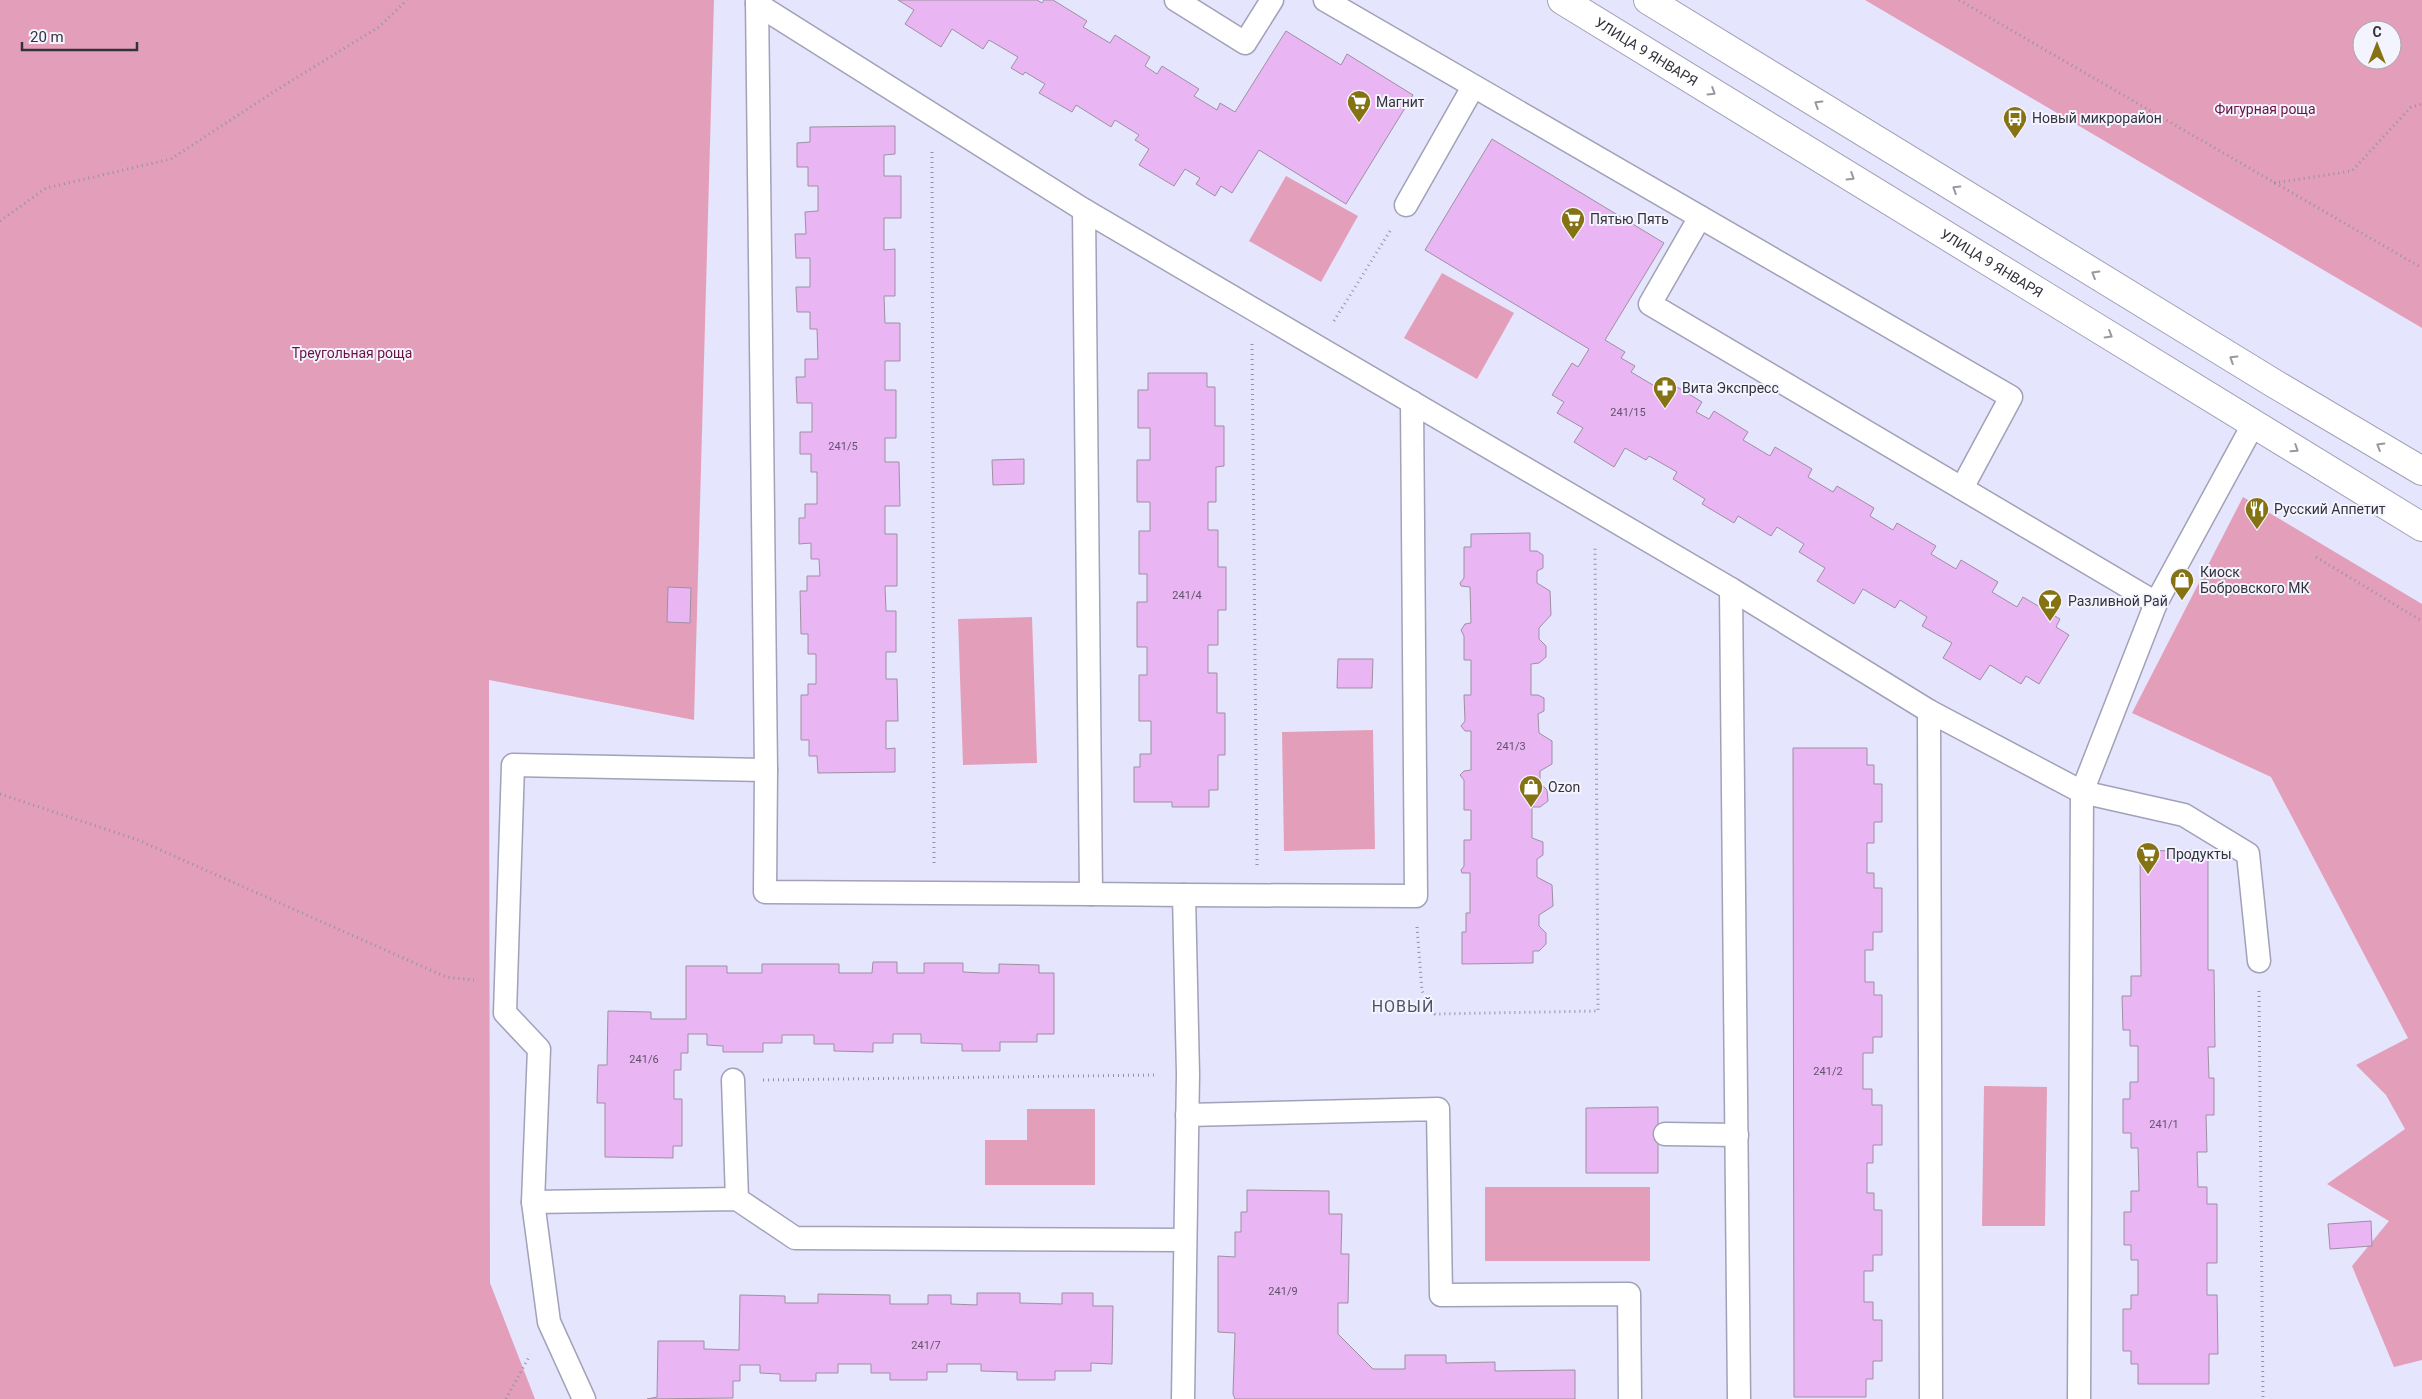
<svg xmlns="http://www.w3.org/2000/svg" width="2422" height="1399" font-family="Roboto,sans-serif">
<style>
.green{fill:#e39fb9;fill-rule:evenodd}
.building{fill:#e9b6f3;stroke:#9f8fa2}
.lines{fill:none;stroke-linecap:round;stroke-linejoin:round}
.lane-casing{stroke:#a1a1b8;stroke-width:25}
.secondary-casing{stroke:#a1a1b8;stroke-width:30}
.path{stroke:#9392a5;stroke-width:3;stroke-dasharray:1 4;stroke-linecap:butt}
.lane{stroke:#fff;stroke-width:22}
.secondary{stroke:#fff;stroke-width:28}
.oneway{stroke:#99989e}
.labels{text-anchor:middle;stroke-width:4;stroke-linejoin:round;paint-order:stroke}
.number-label{font-size:11px;fill:#60536a}
.street-label{font-size:14px;fill:#33323c;stroke:#f4f4ff}
.poi-label{font-size:14px;fill:#33323c;stroke:#f4f4ff;text-anchor:start}
.park-label{font-size:14px;fill:#6c1241;stroke:#f4f4ff}
.quarter-label{font-size:16px;letter-spacing:1px;fill:#515065;stroke:#f4f4ff}
</style>
<rect width="100%" height="100%" fill="#e6e5fe"/>
<g class="green">
<polygon points="0,0 714,0 694,720 489,680 490,1283 535,1399 0,1399"/>
<path d="M1865,0H2422V328ZM2362,30H2392V60H2362Z"/>
<polygon points="1286,176 1358,216 1321,282 1249,241"/>
<polygon points="1442,273 1514,313 1477,379 1404,338"/>
<polygon points="2243,497 2422,604 2422,1360 2394,1367 2352,1266 2389,1221 2327,1184 2405,1129 2386,1095 2356,1065 2408,1038 2271,777 2132,713"/>
<polygon points="1032,617 1037,763 963,765 958,619"/>
<polygon points="1373,730 1375,849 1284,851 1282,732"/>
<polygon points="1984,1086 2047,1087 2045,1226 1982,1226"/>
<polygon points="1027,1109 1095,1109 1095,1185 985,1185 985,1140 1027,1140"/>
<rect x="1485" y="1187" width="165" height="74"/>
</g>
<g class="building">
<polygon points="898,0 1037,0 1042,3 1044,0 1053,0 1087,21 1083,27 1110,43 1115,35 1150,57 1145,66 1157,74 1162,66 1199,89 1194,96 1217,110 1220,103 1235,112 1286,31 1341,65 1347,54 1413,95 1346,204 1259,150 1232,193 1221,186 1215,196 1196,184 1200,178 1185,169 1174,186 1139,165 1149,149 1135,140 1139,135 1115,120 1111,127 1076,105 1072,112 1039,93 1045,84 1025,72 1023,75 1011,68 1018,57 989,40 983,49 952,29 941,47 905,24 914,10"/>
<polygon points="895,126 895,154 884,155 884,176 901,176 901,218 884,218 884,250 895,249 895,296 884,296 885,323 900,323 900,361 885,361 885,390 896,390 896,438 885,438 885,462 899,462 900,506 885,506 885,534 897,534 897,586 885,586 886,611 896,611 896,652 886,652 886,679 897,679 898,721 886,721 886,749 895,748 895,772 818,773 817,756 809,756 809,740 801,740 801,695 808,695 808,684 816,684 816,654 808,654 808,634 801,634 800,591 807,591 807,576 820,576 819,559 811,559 811,543 799,544 799,518 805,518 805,504 817,504 817,472 811,472 811,454 800,454 800,432 812,432 812,403 797,403 796,377 805,377 805,359 818,359 817,329 810,329 810,312 797,312 796,287 810,287 810,258 796,258 795,234 806,234 805,212 818,211 818,186 808,186 808,167 797,167 797,143 810,142 810,127"/>
<polygon points="1492,139 1664,243 1605,340 1625,352 1621,358 1635,366 1631,372 1658,388 1664,379 1702,402 1696,412 1709,419 1714,411 1748,432 1743,440 1770,456 1775,447 1812,469 1808,477 1833,492 1837,486 1874,508 1870,516 1893,530 1897,523 1936,546 1931,554 1956,569 1961,560 1998,582 1992,592 2017,607 2023,597 2060,619 2056,627 2069,635 2039,684 2026,676 2021,684 1990,665 1980,680 1943,658 1952,643 1922,626 1927,617 1900,600 1895,608 1863,589 1854,604 1817,581 1825,568 1799,552 1804,544 1777,527 1771,536 1738,516 1734,523 1702,504 1705,499 1673,479 1677,472 1649,456 1646,460 1625,448 1614,467 1574,442 1583,428 1557,413 1564,402 1552,395 1572,363 1578,367 1589,349 1425,250"/>
<polygon points="1148,373 1207,373 1207,387 1215,387 1215,426 1224,426 1224,466 1216,467 1216,502 1208,502 1208,530 1218,530 1218,567 1226,567 1226,610 1218,610 1218,645 1208,645 1208,673 1217,673 1217,713 1225,713 1225,755 1218,755 1218,790 1209,790 1209,807 1172,807 1172,802 1134,802 1134,767 1140,767 1140,754 1151,754 1151,721 1139,721 1139,675 1147,675 1147,647 1137,647 1137,602 1147,602 1147,574 1139,574 1139,531 1150,531 1150,502 1137,502 1137,460 1150,460 1150,428 1138,428 1138,390 1148,390"/>
<polygon points="1024,459 1024,484 993,485 992,460"/>
<polygon points="1530,533 1530,551 1537,551 1543,555 1543,568 1537,571 1537,583 1550,591 1551,615 1539,628 1539,639 1546,646 1546,657 1539,663 1531,664 1531,695 1538,695 1544,698 1544,711 1538,714 1539,733 1552,741 1552,764 1540,771 1540,783 1547,790 1548,801 1540,807 1532,807 1532,838 1543,842 1543,855 1537,859 1537,877 1552,885 1553,906 1539,915 1539,926 1546,933 1546,944 1539,951 1533,951 1533,963 1462,964 1462,932 1466,932 1466,913 1470,913 1470,873 1462,873 1461,870 1464,866 1464,840 1471,840 1471,810 1464,810 1464,780 1460,775 1464,771 1471,770 1471,731 1465,731 1461,726 1465,721 1464,695 1471,695 1471,660 1464,660 1464,636 1461,630 1465,624 1471,623 1470,587 1461,586 1460,583 1464,578 1464,547 1471,547 1471,534"/>
<polygon points="668,587 691,588 690,623 667,622"/>
<polygon points="1338,659 1373,659 1372,688 1337,688"/>
<polygon points="1793,748 1867,748 1867,765 1874,765 1874,784 1882,784 1882,822 1874,822 1874,843 1867,843 1867,873 1874,873 1874,888 1882,888 1882,932 1873,932 1873,950 1865,950 1865,982 1874,982 1874,995 1882,995 1882,1037 1873,1037 1873,1053 1863,1053 1863,1089 1872,1089 1872,1105 1882,1105 1882,1145 1873,1145 1873,1163 1867,1163 1867,1193 1874,1193 1874,1210 1882,1210 1882,1255 1873,1255 1873,1271 1864,1271 1864,1302 1873,1302 1873,1320 1882,1320 1882,1361 1873,1361 1873,1379 1866,1379 1866,1397 1794,1397"/>
<polygon points="2208,850 2208,970 2214,970 2215,1047 2208,1047 2209,1078 2214,1078 2214,1115 2206,1115 2207,1152 2197,1152 2198,1187 2207,1187 2207,1204 2217,1204 2217,1263 2207,1263 2207,1295 2217,1295 2218,1354 2209,1354 2209,1384 2138,1384 2138,1364 2131,1364 2131,1351 2123,1351 2123,1309 2131,1309 2131,1295 2138,1295 2138,1260 2131,1260 2131,1245 2124,1245 2124,1212 2131,1212 2131,1191 2139,1191 2138,1148 2131,1148 2131,1133 2123,1133 2123,1099 2130,1099 2130,1082 2138,1082 2138,1046 2130,1046 2130,1030 2123,1030 2122,996 2131,996 2131,976 2141,976 2140,851"/>
<polygon points="873,962 897,962 897,973 924,973 924,963 963,963 963,972 983,973 999,973 999,964 1039,965 1039,973 1054,973 1054,1034 1037,1034 1037,1042 1000,1042 1000,1051 962,1051 962,1044 921,1043 921,1034 893,1034 893,1043 873,1043 873,1052 834,1051 834,1044 814,1044 814,1035 782,1035 782,1043 763,1043 763,1052 723,1052 723,1046 707,1045 707,1034 688,1034 688,1053 681,1053 681,1070 674,1070 674,1099 682,1099 682,1146 673,1146 673,1158 605,1157 605,1103 597,1103 598,1065 607,1065 608,1011 651,1012 651,1019 686,1019 686,966 727,966 727,973 762,973 762,964 839,964 839,973 872,973"/>
<polygon points="1658,1107 1658,1173 1586,1173 1586,1108"/>
<polygon points="1247,1190 1329,1191 1329,1214 1342,1214 1341,1254 1349,1254 1348,1303 1338,1303 1338,1334 1373,1369 1405,1369 1405,1355 1446,1355 1446,1363 1495,1362 1495,1371 1575,1370 1575,1399 1235,1399 1233,1394 1235,1333 1218,1332 1218,1256 1235,1257 1235,1232 1241,1232 1241,1212 1247,1212"/>
<polygon points="2371,1221 2372,1246 2330,1249 2328,1224"/>
<polygon points="977,1293 1020,1293 1020,1303 1062,1304 1062,1293 1093,1293 1093,1306 1113,1306 1112,1364 1091,1363 1091,1371 1055,1371 1055,1380 1017,1380 1017,1372 981,1371 981,1364 947,1364 947,1372 927,1372 927,1380 890,1380 890,1373 871,1373 871,1364 838,1364 838,1373 816,1373 816,1381 780,1381 780,1374 760,1373 760,1365 740,1365 740,1381 733,1381 733,1398 647,1399 657,1397 658,1341 704,1341 704,1349 739,1350 740,1295 785,1296 785,1303 818,1303 818,1294 890,1295 890,1304 928,1304 928,1295 951,1295 951,1304 977,1305"/>
</g>
<g class="lines">
<g class="lane-casing">
<g id="lane">
<polyline points="757,0 766,770 765,892 1091,894"/>
<polyline points="1176,0 1245,43 1272,0"/>
<polyline points="1325,0 2011,397 1962,488"/>
<polyline points="757,4 1084,210"/>
<polyline points="1406,205 1473,87"/>
<polyline points="1700,217 1650,304 2156,603"/>
<polyline points="1731,589 1739,1399"/>
<polyline points="1929,711 1931,1399"/>
<polyline points="1184,895 1416,896 1412,402"/>
<polyline points="733,1080 737,1199"/>
<polyline points="1187,1115 1438,1109 1441,1295 1629,1294 1630,1399"/>
<polyline points="1665,1134 1737,1135"/>
<polyline points="533,1202 737,1199 795,1238 1185,1240"/>
<polyline points="584,1399 549,1322 533,1202 539,1049 505,1013 513,765 766,770"/>
<polyline points="1183,1399 1188,1074 1184,895 1091,894 1084,210 1731,589 1929,711 2082,792 2184,815 2248,854 2259,961"/>
<polyline points="2079,1399 2082,792 2156,603 2254,423"/>
</g>
</g>
<g class="secondary-casing">
<g id="secondary">
<path id="s1" d="M1562,0L2422,527"/>
<polyline points="1648,0 2275,384 2422,471"/>
</g>
</g>
<g class="path">
<polyline points="1959,0 2422,268"/>
<polyline points="932,152 934,863"/>
<polyline points="2274,183 2352,171 2411,107 2422,104"/>
<polyline points="0,221 46,188 171,159 278,89 379,27 407,0"/>
<polyline points="1334,321 1390,231"/>
<polyline points="1252,344 1257,865"/>
<polyline points="2316,557 2422,621"/>
<polyline points="0,794 138,840 446,977 474,980"/>
<polyline points="1417,927 1422,991 1435,1014 1598,1011 1595,546"/>
<polyline points="2259,991 2263,1399"/>
<polyline points="763,1080 1157,1075"/>
<polyline points="506,1399 530,1355"/>
</g>
<use href="#lane" class="lane"/>
<use href="#secondary" class="secondary"/>
</g>
<defs><path id="oneway-chevron" d="M-2-3.5L2.5 0L-2 3.5" fill="none" stroke-width="1.6" stroke-linecap="round" stroke-linejoin="round" transform="scale(1.25)"/></defs>
<g class="oneway">
<use href="#oneway-chevron" transform="translate(1712 92) rotate(32)"/>
<use href="#oneway-chevron" transform="translate(1818 104) rotate(-148)"/>
<use href="#oneway-chevron" transform="translate(1851 177) rotate(32)"/>
<use href="#oneway-chevron" transform="translate(1956 189) rotate(-148)"/>
<use href="#oneway-chevron" transform="translate(2095 274) rotate(-149)"/>
<use href="#oneway-chevron" transform="translate(2109 335) rotate(31)"/>
<use href="#oneway-chevron" transform="translate(2233 359) rotate(-148)"/>
<use href="#oneway-chevron" transform="translate(2380 446) rotate(-149)"/>
<use href="#oneway-chevron" transform="translate(2295 449) rotate(33)"/>
</g>
<defs>
<g id="supermarket-pin" transform="scale(1.25)"><path d="M0 17L-7.5 6A9.5 9.5 0 1 1 7.5 6Z" fill="#857213" stroke="#f4f4ff"/><path d="M-6-5.5h2.5l.6 2H6L4.5 2H-2.5L-4.4-4H-6ZM-1.5 3.2a1.3 1.3 0 1 0 .1 0ZM3 3.2a1.3 1.3 0 1 0 .1 0Z" fill="#fff"/></g>
<g id="bus-pin" transform="scale(1.25)"><path d="M0 17L-7.5 6A9.5 9.5 0 1 1 7.5 6Z" fill="#857213" stroke="#f4f4ff"/><path d="M-5-6H5V4H4V6H2V4H-2V6H-4V4H-5ZM-3.5-4V0h7V-4ZM-3.5 1.2v1.5H-2V1.2ZM2 1.2v1.5H3.5V1.2Z" fill="#fff"/></g>
<g id="pharmacy-pin" transform="scale(1.25)"><path d="M0 17L-7.5 6A9.5 9.5 0 1 1 7.5 6Z" fill="#857213" stroke="#f4f4ff"/><path d="M-2-6h4v4h4v4h-4v4h-4v-4h-4v-4h4Z" fill="#fff"/></g>
<g id="restaurant-pin" transform="scale(1.25)"><path d="M0 17L-7.5 6A9.5 9.5 0 1 1 7.5 6Z" fill="#857213" stroke="#f4f4ff"/><path d="M-5-6h1v4h1v-4h1v4h1v-4h1v5L-1.5 .5V6h-2V.5L-5-1ZM5-6V6H3V1.5H1.5Q1.5-4 5-6Z" fill="#fff"/></g>
<g id="shop-pin" transform="scale(1.25)"><path d="M0 17L-7.5 6A9.5 9.5 0 1 1 7.5 6Z" fill="#857213" stroke="#f4f4ff"/><path d="M-5-2.5h2.3a2.7 3.5 0 0 1 5.4 0H5L5.5 6h-11ZM-1.5-2.5h3a1.5 2.3 0 0 0-3 0Z" fill="#fff"/></g>
<g id="bar-pin" transform="scale(1.25)"><path d="M0 17L-7.5 6A9.5 9.5 0 1 1 7.5 6Z" fill="#857213" stroke="#f4f4ff"/><path d="M-6-5H6L.8 .8V4.5H3.5V6h-7V4.5H-.8V.8Z" fill="#fff"/></g>
</defs>
<g fill-rule="evenodd">
<use href="#supermarket-pin" x="1359" y="102"/>
<use href="#bus-pin" x="2015" y="118"/>
<use href="#supermarket-pin" x="1573" y="219"/>
<use href="#pharmacy-pin" x="1665" y="388"/>
<use href="#restaurant-pin" x="2257" y="509"/>
<use href="#shop-pin" x="2182" y="580"/>
<use href="#bar-pin" x="2050" y="601"/>
<use href="#shop-pin" x="1531" y="787"/>
<use href="#supermarket-pin" x="2148" y="854"/>
</g>
<g class="labels">
<g class="number-label">
<text x="1628" y="416">241/15</text>
<text x="843" y="450">241/5</text>
<text x="1187" y="599">241/4</text>
<text x="1511" y="750">241/3</text>
<text x="644" y="1063">241/6</text>
<text x="1828" y="1075">241/2</text>
<text x="2164" y="1128">241/1</text>
<text x="1283" y="1295">241/9</text>
<text x="926" y="1349">241/7</text>
</g>
<g class="street-label">
<text dy="5" stroke="none"><textPath href="#s1" startOffset="99">УЛИЦА 9 ЯНВАРЯ</textPath></text>
<text dy="5" stroke="none"><textPath href="#s1" startOffset="504">УЛИЦА 9 ЯНВАРЯ</textPath></text>
</g>
<g class="poi-label">
<text x="1376" y="107">Магнит</text>
<text x="2032" y="123">Новый микрорайон</text>
<text x="1590" y="224">Пятью Пять</text>
<text x="1682" y="393">Вита Экспресс</text>
<text x="2274" y="514">Русский Аппетит</text>
<text x="2200" y="577">Киоск<tspan x="2200" dy="16">Бобровского МК</tspan></text>
<text x="2068" y="606">Разливной Рай</text>
<text x="1548" y="792">Ozon</text>
<text x="2166" y="859">Продукты</text>
</g>
<g class="park-label">
<text x="2265" y="114">Фигурная роща</text>
<text x="352" y="358">Треугольная роща</text>
</g>
<g class="quarter-label">
<text x="1403" y="1012">НОВЫЙ</text>
</g>
</g>
<g transform="translate(2377 45)"><circle r="24" fill="#f4f4ff" stroke="#a7a6b1"/>
<path d="M0-4L9 19L0 12L-9 19Z" fill="#857213"/>
<text y="-8" font-size="14" font-weight="bold" text-anchor="middle" fill="#33323c">С</text>
</g>
<path d="M22 42v8h115v-8" fill="none" stroke="#33323c" stroke-width="2.5"/>
<text x="30" y="42" font-size="15" fill="#33323c" stroke="#f4f4ff" stroke-width="4" paint-order="stroke">20 m</text>
</svg>
